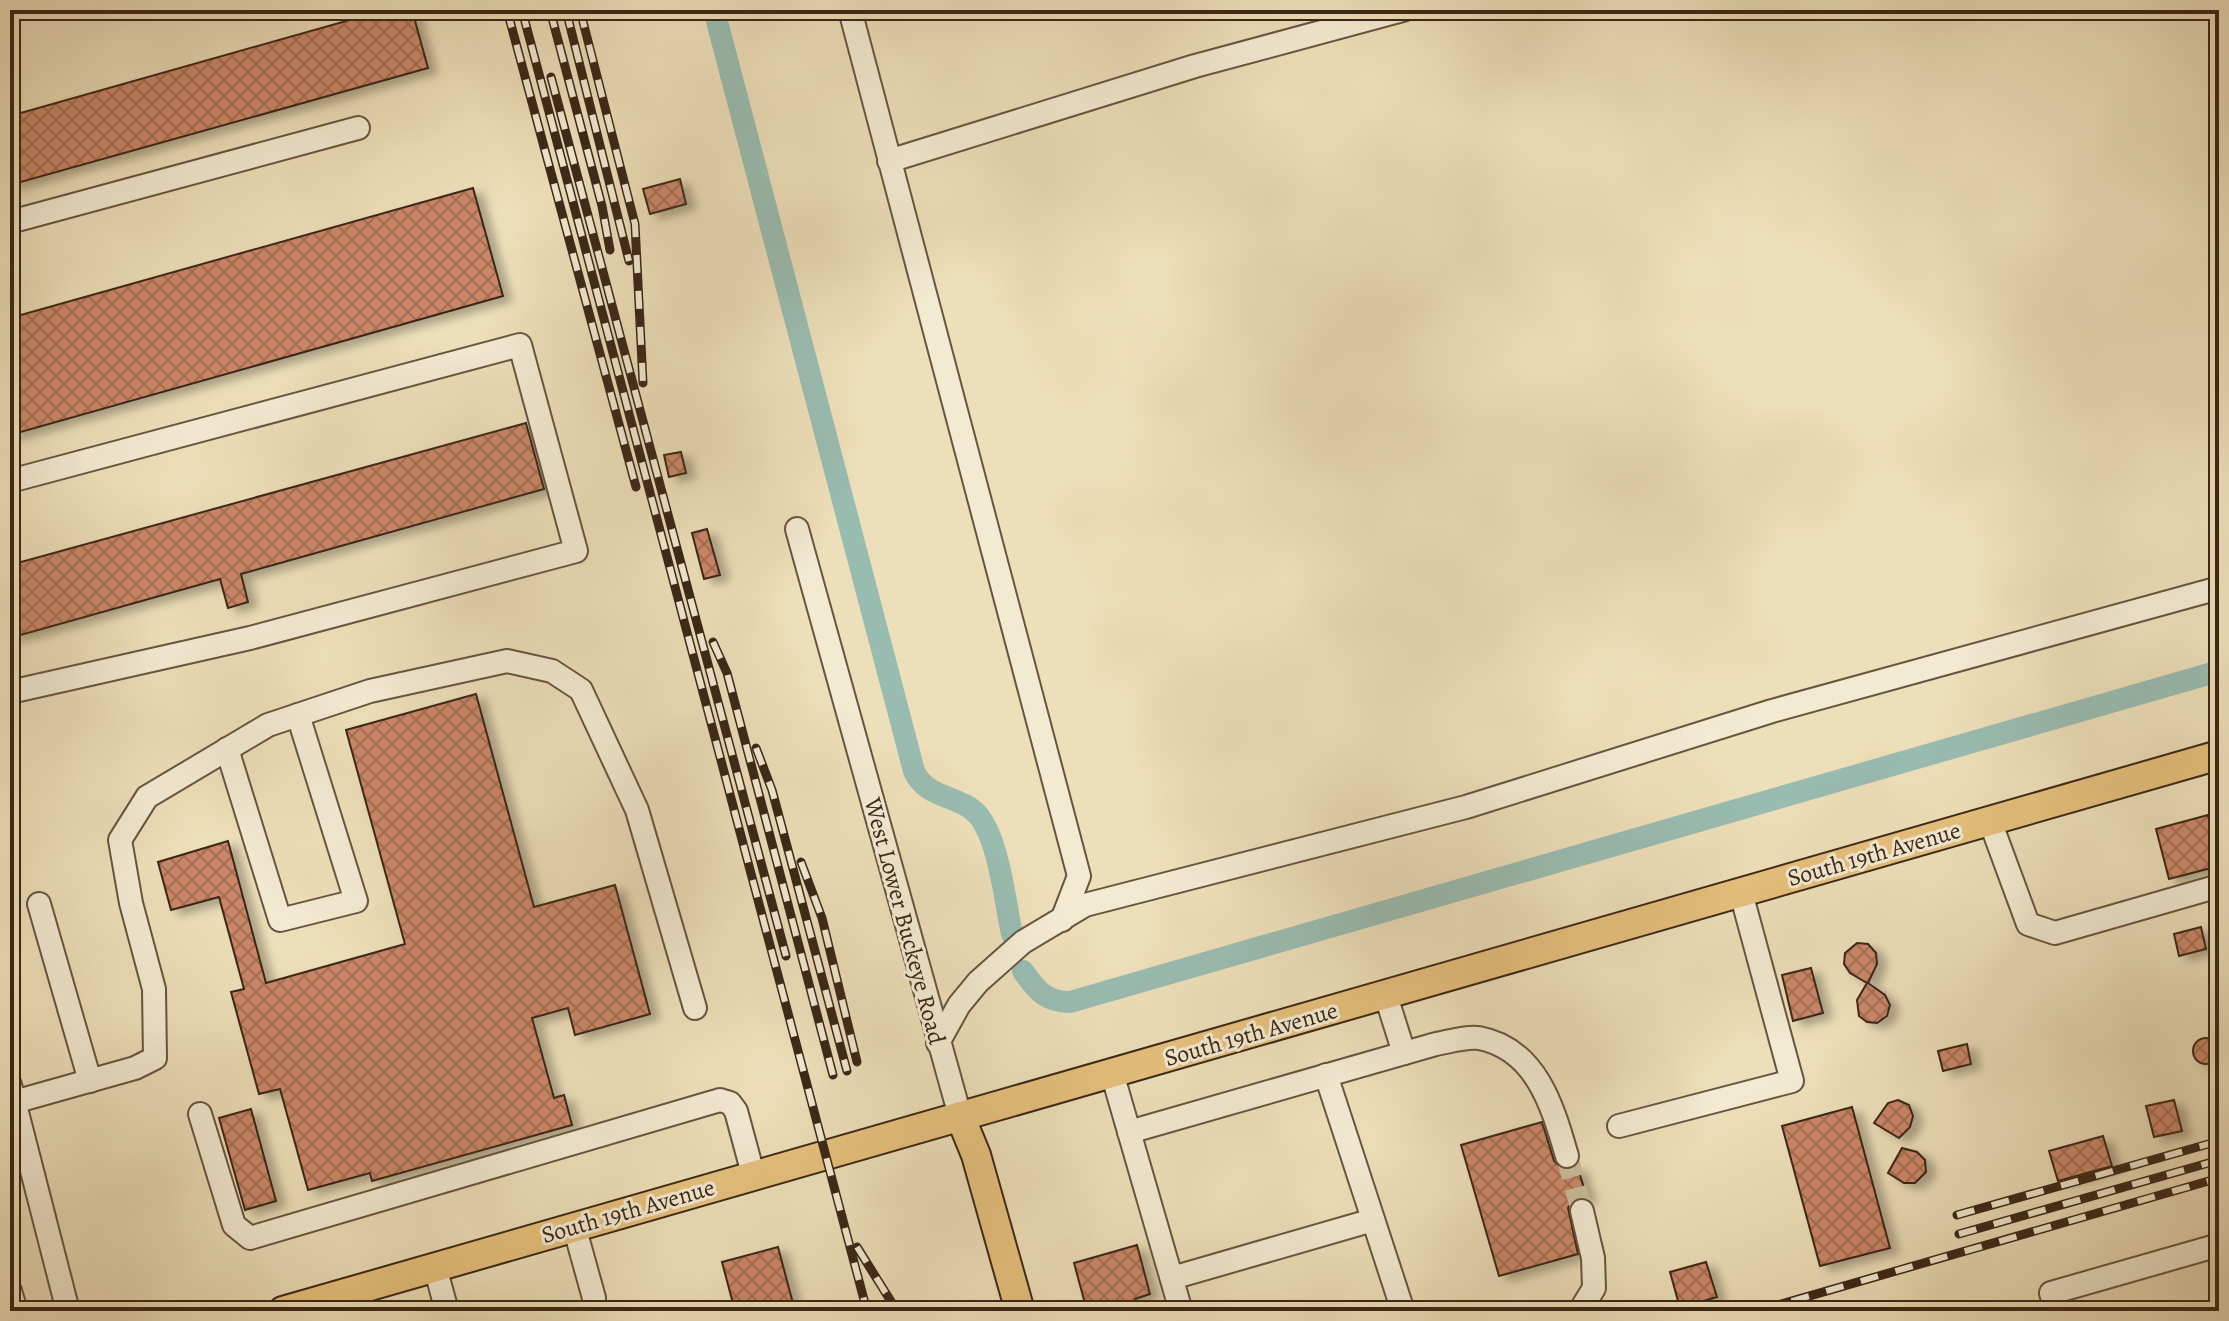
<svg xmlns="http://www.w3.org/2000/svg" width="2229" height="1321" font-family="Alegreya,serif">
<style>
.lines{fill:none;stroke-linecap:round;stroke-linejoin:round}
.canal{stroke:#99bcb1;stroke-width:22}
.building{fill:url(#building-cross-hatch);stroke:#3a2717;stroke-width:2;filter:url(#shadow)}
.minor-tunnel{stroke:#c9ba99;stroke-width:22;stroke-dasharray:22 11;stroke-linecap:butt}
.minor-casing{stroke:#675540;stroke-width:26}
.major-casing{stroke:#3a2717;stroke-width:32}
.minor{stroke:#f3ead2;stroke-width:22}
.major{stroke:#e6c07c;stroke-width:28}
.rail-casing{stroke:#3a2717;stroke-width:9}
.rail{stroke:#f3ead2;stroke-width:6;stroke-dasharray:18;stroke-linecap:butt}
.labels{text-anchor:middle;stroke-width:6;stroke-linejoin:round;paint-order:stroke}
.street-label{font-size:24px;fill:#3a2717;stroke:#f3ead2}
</style>
<defs>
<pattern id="building-cross-hatch" width="8" height="8" patternUnits="userSpaceOnUse" patternTransform="scale(2)"><rect width="8" height="8" fill="#ca8768"/><path d="M0 0l8 8M0 8l8-8" fill="none" stroke="#a56e55"/></pattern>
<filter id="shadow"><feDropShadow dx="9" dy="5" stdDeviation="4" flood-color="#0004"/></filter>
</defs>
<rect width="100%" height="100%" fill="#eddfb9"/>
<filter id="stains"><feTurbulence type="fractalNoise" baseFrequency=".0025" numOctaves="4"/><feColorMatrix values="0 0 0 0 .2 0 0 0 0 .09 0 0 0 0 .02 0 0 0 .5 -.17"/></filter>
<radialGradient id="worn" r=".72"><stop offset=".6" stop-color="#630" stop-opacity="0"/><stop offset="1" stop-color="#630" stop-opacity=".3"/></radialGradient>
<g class="lines">
<g class="canal">
<path d="M714,10L914,771C927,800 959,794 978,815C999,840 1005,902 1012,934"/>
<path d="M1023,971C1037,991 1046,1002 1070,1002L2219,671"/>
</g>
</g>
<g class="building">
<polygon points="385,10 412,10 428,68 10,185 10,116"/>
<polygon points="680,179 686,204 650,214 643,189"/>
<polygon points="473,188 503,296 10,435 10,318"/>
<polygon points="526,423 544,489 241,574 248,602 228,608 220,579 10,638 10,565"/>
<polygon points="681,452 686,473 669,477 664,455"/>
<polygon points="707,529 720,575 704,579 692,533"/>
<polygon points="476,694 534,907 615,885 650,1014 575,1035 568,1008 532,1018 554,1098 564,1095 572,1125 372,1181 370,1173 308,1190 280,1089 259,1094 231,992 244,989 219,897 171,910 158,862 228,841 266,983 405,944 346,730"/>
<polygon points="2208,815 2219,866 2169,879 2156,829"/>
<polygon points="2201,927 2206,949 2179,956 2174,934"/>
<polygon points="1857,943 1868,944 1876,953 1877,964 1868,983 1885,995 1890,1005 1887,1016 1877,1023 1867,1022 1859,1016 1857,1000 1867,983 1850,973 1844,964 1845,953"/>
<polygon points="1811,968 1823,1013 1793,1021 1782,975"/>
<circle cx="2206" cy="1051" r="13"/>
<polygon points="1967,1044 1971,1064 1943,1071 1938,1051"/>
<polygon points="1898,1100 1909,1105 1913,1116 1910,1127 1899,1138 1874,1123 1888,1103"/>
<polygon points="2174,1100 2182,1131 2154,1137 2146,1106"/>
<polygon points="1852,1107 1890,1248 1820,1266 1782,1126"/>
<polygon points="251,1109 276,1201 245,1210 219,1118"/>
<polygon points="1542,1122 1554,1161 1564,1170 1577,1165 1587,1198 1573,1200 1568,1208 1578,1254 1499,1276 1461,1145"/>
<polygon points="2103,1136 2112,1166 2058,1181 2049,1151"/>
<polygon points="1902,1148 1917,1152 1925,1160 1926,1172 1915,1183 1904,1183 1888,1173"/>
<polygon points="1137,1245 1150,1294 1135,1299 1139,1311 1087,1311 1074,1263"/>
<polygon points="778,1247 795,1311 735,1311 722,1262"/>
<polygon points="1706,1262 1717,1297 1680,1308 1670,1272"/>
</g>
<g class="lines">
<polyline class="minor-tunnel" points="1567,1156 1582,1211"/>
<g class="minor-casing">
<g id="minor">
<polyline points="850,10 1079,876 1062,920"/>
<polyline points="889,161 1195,66 1403,10"/>
<polyline points="10,222 358,128"/>
<polyline points="10,481 520,345 576,551 250,638 10,692"/>
<polyline points="797,529 960,1116"/>
<polyline points="227,749 280,920 356,901 298,715"/>
<polyline points="1990,821 2028,924 2055,933 2219,886"/>
<polyline points="39,904 90,1081"/>
<polyline points="1386,996 1404,1053"/>
<polyline points="938,1043 959,1005 978,982 1023,942 1085,905 1466,807 1772,711 2219,588"/>
<polyline points="1112,1073 1181,1311"/>
<polyline points="1326,1075 1403,1311"/>
<polyline points="10,1085 68,1311"/>
<polyline points="14,1102 135,1068 155,1058 154,989 131,903 120,840 147,797 268,725 370,691 507,661 552,671 581,690 637,810 695,1008"/>
<polyline points="200,1114 234,1225 250,1238 720,1100 730,1103 736,1111 753,1174"/>
<polyline points="1619,1126 1792,1081 1741,893"/>
<path d="M1129,1132L1436,1044C1448,1042 1466,1036 1479,1038C1537,1049 1553,1108 1567,1156"/>
<polyline points="574,1226 594,1298 594,1311"/>
<polyline points="435,1267 447,1311"/>
<polyline points="1172,1278 1373,1220"/>
<polyline points="10,1291 16,1311"/>
<polyline points="1580,1311 1594,1288 1593,1258 1582,1211"/>
<polyline points="2056,1311 2051,1293 2219,1245"/>
</g>
</g>
<g class="major-casing">
<g id="major">
<polyline points="960,1116 976,1155 1020,1311"/>
<polyline points="283,1311 2219,755"/>
</g>
</g>
<use href="#minor" class="minor"/>
<use href="#major" class="major"/>
<g class="rail-casing">
<g id="rail">
<polyline points="507,10 636,487"/>
<polyline points="522,10 867,1311"/>
<polyline points="550,10 602,206 610,250"/>
<polyline points="566,10 629,261"/>
<polyline points="580,10 635,224 643,383"/>
<polyline points="551,77 786,956"/>
<polyline points="713,642 727,673 833,1075"/>
<polyline points="756,748 772,790 847,1071"/>
<polyline points="801,862 822,918 857,1062"/>
<polyline points="1957,1215 2219,1141"/>
<polyline points="1959,1234 2219,1160"/>
<polyline points="857,1247 897,1311"/>
<polyline points="1757,1311 2219,1178"/>
</g>
</g>
<use href="#rail" class="rail"/>
</g>
<g class="labels">
<g class="street-label">
<text transform="translate(1874 854) rotate(-16)" y="8">South 19th Avenue</text>
<text transform="translate(905 921) rotate(75)" y="8">West Lower Buckeye Road</text>
<text transform="translate(1251 1034) rotate(-16)" y="8">South 19th Avenue</text>
<text transform="translate(628 1211) rotate(-16)" y="8">South 19th Avenue</text>
</g>
</g>
<rect width="2229" height="1321" fill="none" stroke="#eddfb9" stroke-width="40"/>
<rect x="12" y="12" width="2205" height="1297" fill="none" stroke="#3a2717" stroke-width="4"/>
<rect x="20" y="20" width="2189" height="1281" fill="none" stroke="#3a2717" stroke-width="2"/>
<rect width="100%" height="100%" filter="url(#stains)"/>
<rect width="100%" height="100%" fill="url(#worn)"/>
</svg>
